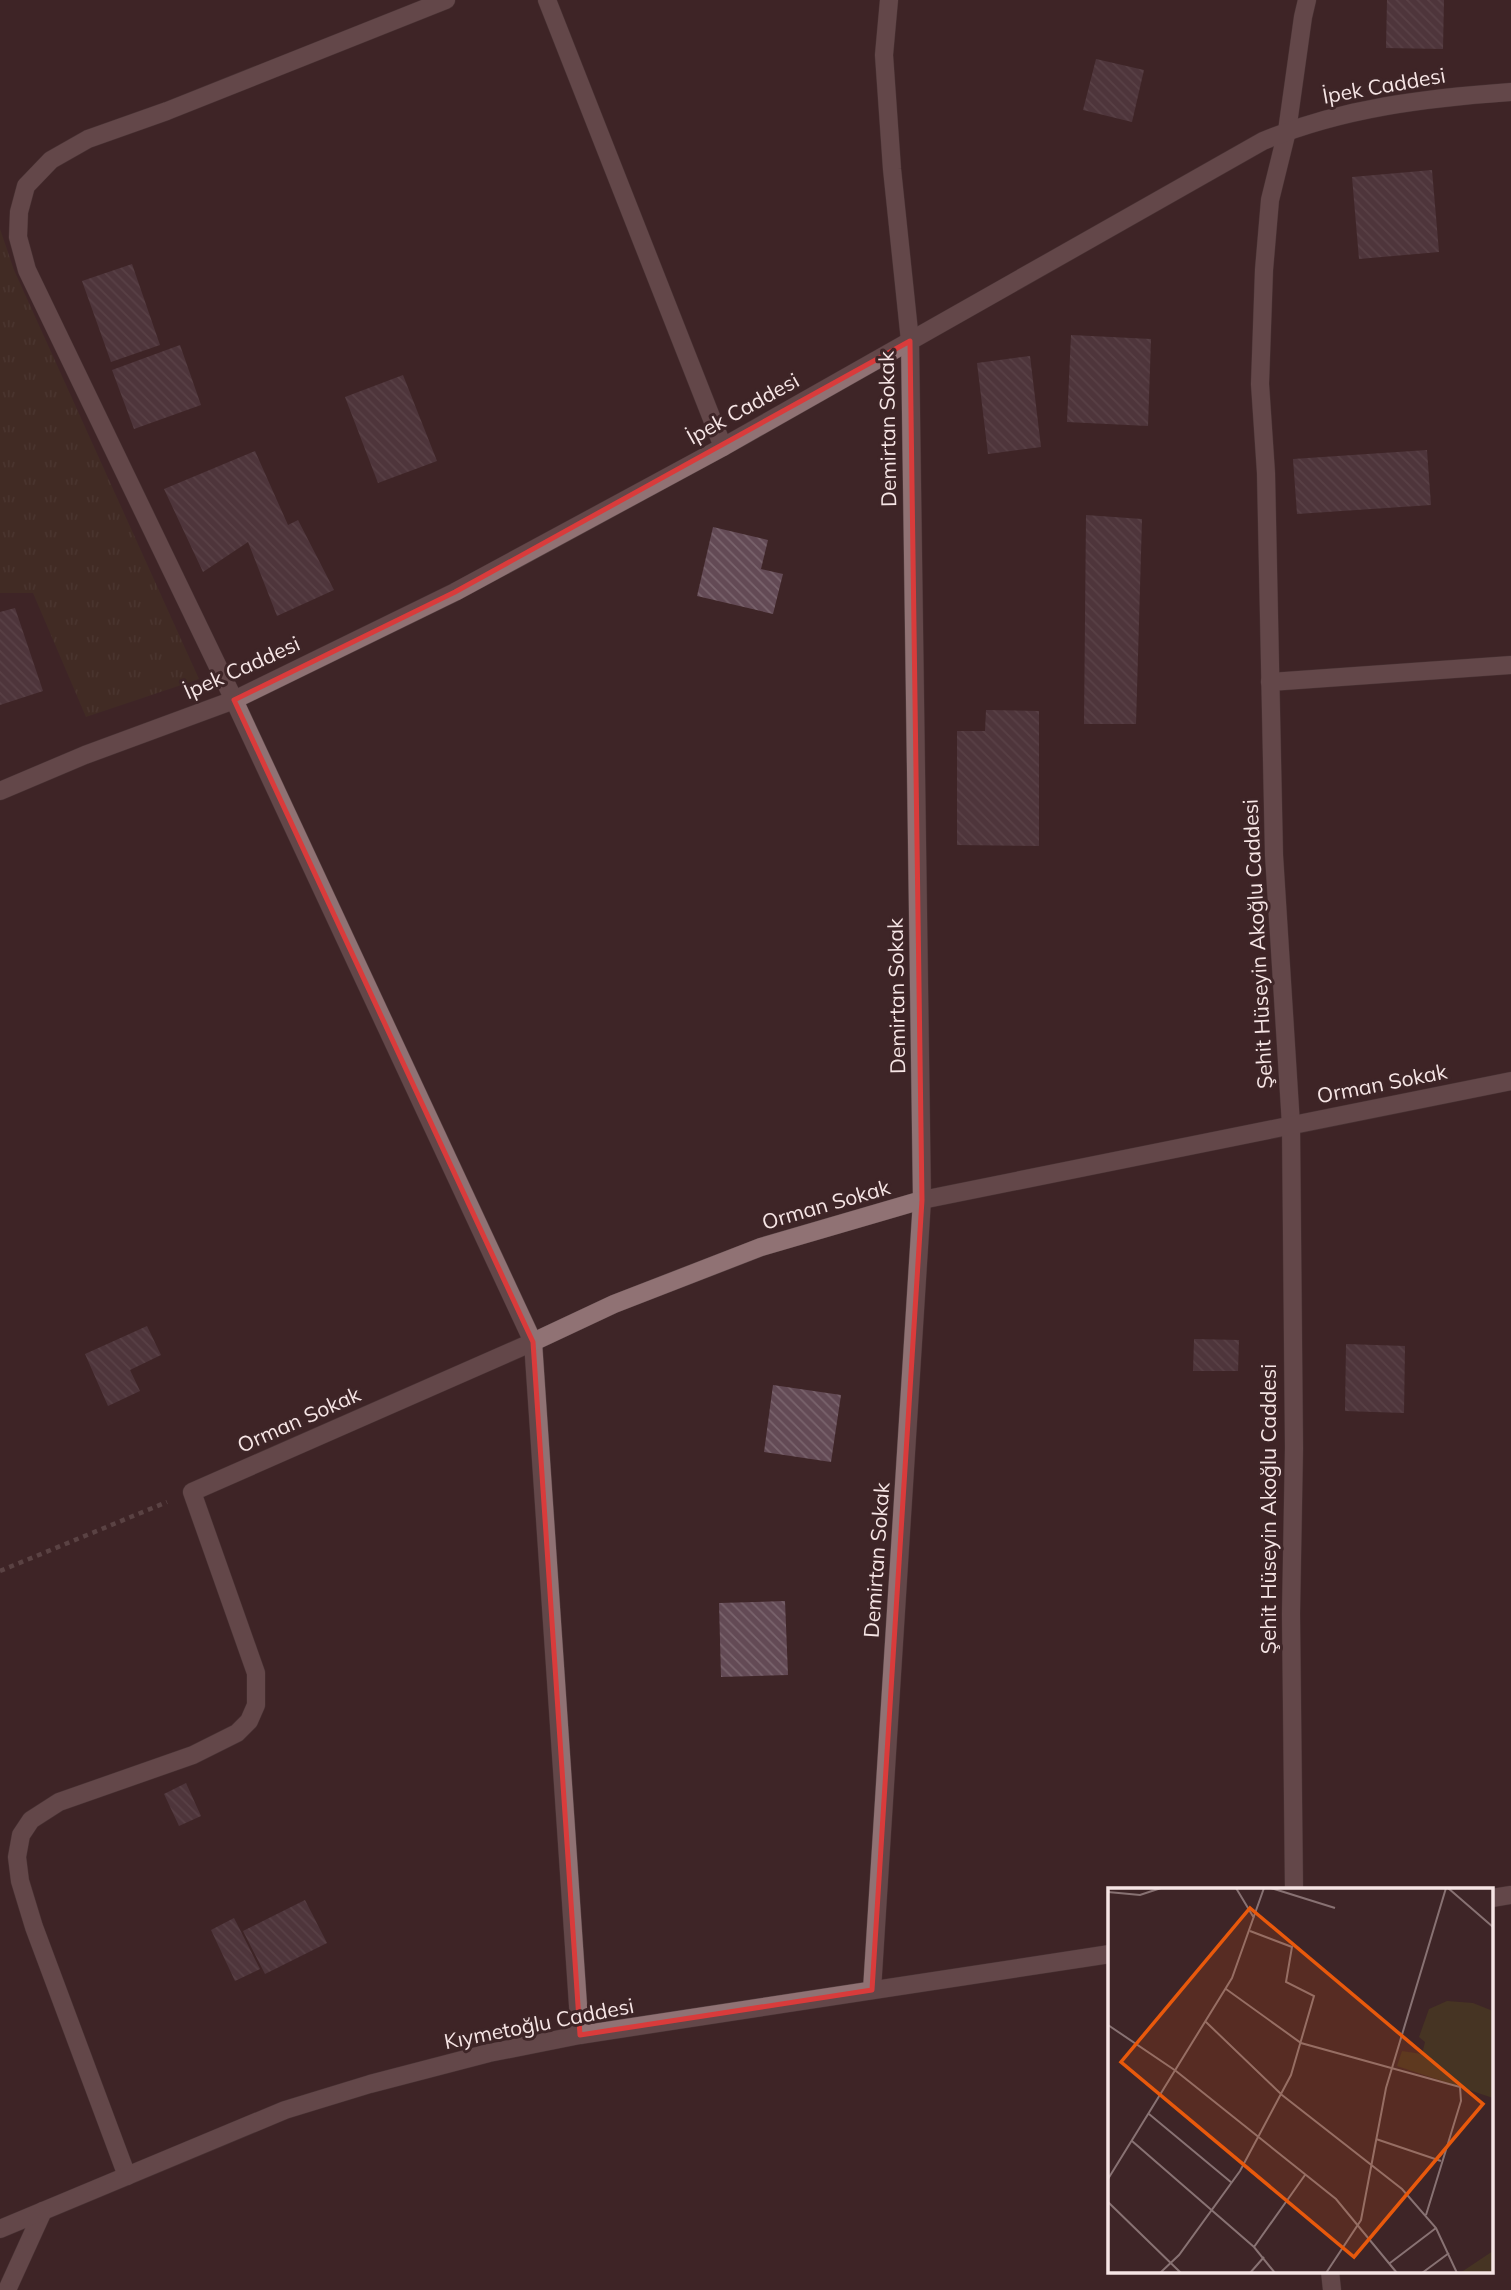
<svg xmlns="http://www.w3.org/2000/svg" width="1511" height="2290" font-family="Mulish,sans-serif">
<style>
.grass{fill:url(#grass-tufts)}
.building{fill:url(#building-back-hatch)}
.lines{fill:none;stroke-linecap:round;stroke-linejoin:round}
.street-casing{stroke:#564243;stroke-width:19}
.secondary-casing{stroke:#564243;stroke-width:19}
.path{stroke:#7c6667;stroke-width:4.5;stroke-dasharray:5 5;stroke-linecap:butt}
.street{stroke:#907274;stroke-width:18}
.secondary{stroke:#907274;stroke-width:18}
.marked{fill:none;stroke:#d93b3b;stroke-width:5;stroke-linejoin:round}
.labels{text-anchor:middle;stroke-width:6;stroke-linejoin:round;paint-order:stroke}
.street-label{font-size:21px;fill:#f6e5e5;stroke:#3e2527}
.inset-road{fill:none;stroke:#887273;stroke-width:2}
.view{fill:#e8590c;fill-opacity:0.15;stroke:#e8590c;stroke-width:3.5}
.inset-edge{fill:none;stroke:#f6e5e5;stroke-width:3.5}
</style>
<defs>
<pattern id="grass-tufts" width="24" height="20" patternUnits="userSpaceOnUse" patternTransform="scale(1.75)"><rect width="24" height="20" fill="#463423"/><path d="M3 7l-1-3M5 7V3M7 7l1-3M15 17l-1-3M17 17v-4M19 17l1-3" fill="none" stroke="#584838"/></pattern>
<pattern id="building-back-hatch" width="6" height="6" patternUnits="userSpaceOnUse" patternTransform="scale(1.75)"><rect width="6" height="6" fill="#634a55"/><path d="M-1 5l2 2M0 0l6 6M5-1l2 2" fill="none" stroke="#7a646d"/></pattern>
</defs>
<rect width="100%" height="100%" fill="#3e2527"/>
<polygon class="grass" points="0,229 14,270 199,679 86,717 33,593 0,593"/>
<g class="building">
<polygon points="1387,0 1444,0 1443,49 1386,48"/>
<polygon points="1096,59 1144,70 1132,122 1083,110"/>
<polygon points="1432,170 1439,252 1359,259 1352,177"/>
<polygon points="132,264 160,345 111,362 82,281"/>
<polygon points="1071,335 1151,339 1148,426 1067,422"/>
<polygon points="180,345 201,405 134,429 112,370"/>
<polygon points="1030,356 1041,447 988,454 977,363"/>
<polygon points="403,375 437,461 378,483 345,397"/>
<polygon points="1427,450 1431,505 1297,514 1293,459"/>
<polygon points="255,451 288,525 298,520 334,590 277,616 248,542 203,572 164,489"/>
<polygon points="1086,515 1142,519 1136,724 1084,724"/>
<polygon points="713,527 768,540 761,569 783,574 773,614 697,596"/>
<polygon points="15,608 43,691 0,705 0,612"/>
<polygon points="986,710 1039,711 1039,846 957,845 957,731 985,731"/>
<polygon points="147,1326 161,1355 130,1370 140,1391 108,1406 85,1354"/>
<polygon points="1194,1339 1239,1340 1238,1371 1193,1371"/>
<polygon points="1346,1344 1405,1346 1404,1413 1345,1411"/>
<polygon points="773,1385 841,1395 831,1462 764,1452"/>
<polygon points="785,1601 788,1675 721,1677 719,1603"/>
<polygon points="186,1783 201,1816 179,1826 164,1794"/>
<polygon points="305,1900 327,1943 265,1974 243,1931"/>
<polygon points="234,1918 260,1969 235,1981 211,1930"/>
</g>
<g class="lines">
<g class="street-casing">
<g id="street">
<polyline points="446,0 167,111 88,139 51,160 26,186 19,212 18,237 27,270 234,700 533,1342 580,2035"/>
<polyline points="547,0 723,447"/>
<polyline points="1270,682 1511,665"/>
<polyline points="1294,1889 1291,1614 1294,1448 1291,1125 1274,855 1266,473 1260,384 1264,270 1270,200 1287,131 1303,17 1307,0"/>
<polyline points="872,1990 922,1200 910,341 892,169 884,55 889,0"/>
<polyline points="127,2176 34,1927 20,1881 17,1857 21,1835 31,1820 59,1802 193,1755 237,1733 249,1721 256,1705 256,1673 192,1492 533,1342 614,1304 761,1247 922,1200 1511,1081"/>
<polyline points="1330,2271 1332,2290"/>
<polyline points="7,2290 43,2211"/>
</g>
</g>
<g class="secondary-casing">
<g id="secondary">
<path d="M0,791L85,755L234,700L455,592L723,447L1263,141C1342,108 1426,98 1511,92"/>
<polyline points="1492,1898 1511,1895"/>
<polyline points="0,2229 285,2110 370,2084 489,2053 580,2035 1110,1954"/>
</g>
</g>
<polyline class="path" points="0,1571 167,1502"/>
<use href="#street" class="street"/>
<use href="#secondary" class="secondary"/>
</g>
<path d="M0 0H1511V2290H0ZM910,341L922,1200L872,1990L580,2035L533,1342L234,700L455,592Z" fill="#3e2527" fill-opacity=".55" fill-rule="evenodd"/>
<path class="marked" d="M910,341L922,1200L872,1990L580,2035L533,1342L234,700L455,592Z"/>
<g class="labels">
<g class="street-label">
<text transform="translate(1384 86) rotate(-10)" y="7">İpek Caddesi</text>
<text transform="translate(743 409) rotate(-29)" y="7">İpek Caddesi</text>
<text transform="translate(888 429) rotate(-91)" y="7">Demirtan Sokak</text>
<text transform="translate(242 668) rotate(-24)" y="7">İpek Caddesi</text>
<text transform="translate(1258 944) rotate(-93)" y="7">Şehit Hüseyin Akoğlu Caddesi</text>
<text transform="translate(897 996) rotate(-91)" y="7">Demirtan Sokak</text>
<text transform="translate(1382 1084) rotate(-11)" y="7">Orman Sokak</text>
<text transform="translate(826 1205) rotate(-16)" y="7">Orman Sokak</text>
<text transform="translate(299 1420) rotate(-24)" y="7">Orman Sokak</text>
<text transform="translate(1269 1509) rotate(-90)" y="7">Şehit Hüseyin Akoğlu Caddesi</text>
<text transform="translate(877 1560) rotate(-86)" y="7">Demirtan Sokak</text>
<text transform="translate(539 2024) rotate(-11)" y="7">Kıymetoğlu Caddesi</text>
</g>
</g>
<g transform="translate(1108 1888)">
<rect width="385" height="385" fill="#3e2527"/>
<path d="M339,113L365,115L385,123V210L289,178L294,163L314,166L317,154L311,149L321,121ZM385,363V385H352Z" fill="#463423"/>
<path class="inset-road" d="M128,0L146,30M163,0L227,20M340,0L385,39M0,4L32,7L53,0M118,101L193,155L352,199L353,213L318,327M98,134L174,207L294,301L328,340L349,385M0,137L68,183L228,311L289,385M41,226L124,295M268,251L333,273M24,253L146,359L167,385M0,291L124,90L156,0M0,314L73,385M146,359L197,287M282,375L328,340M52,385L71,367L132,283L183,187L206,108L178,94L184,59L142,43M142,385L156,369M218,385L253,332L278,200L338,0M314,385L341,365"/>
<path class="view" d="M142,20L375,216L246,369L13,174Z"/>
<rect width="385" height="385" class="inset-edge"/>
</g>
</svg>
